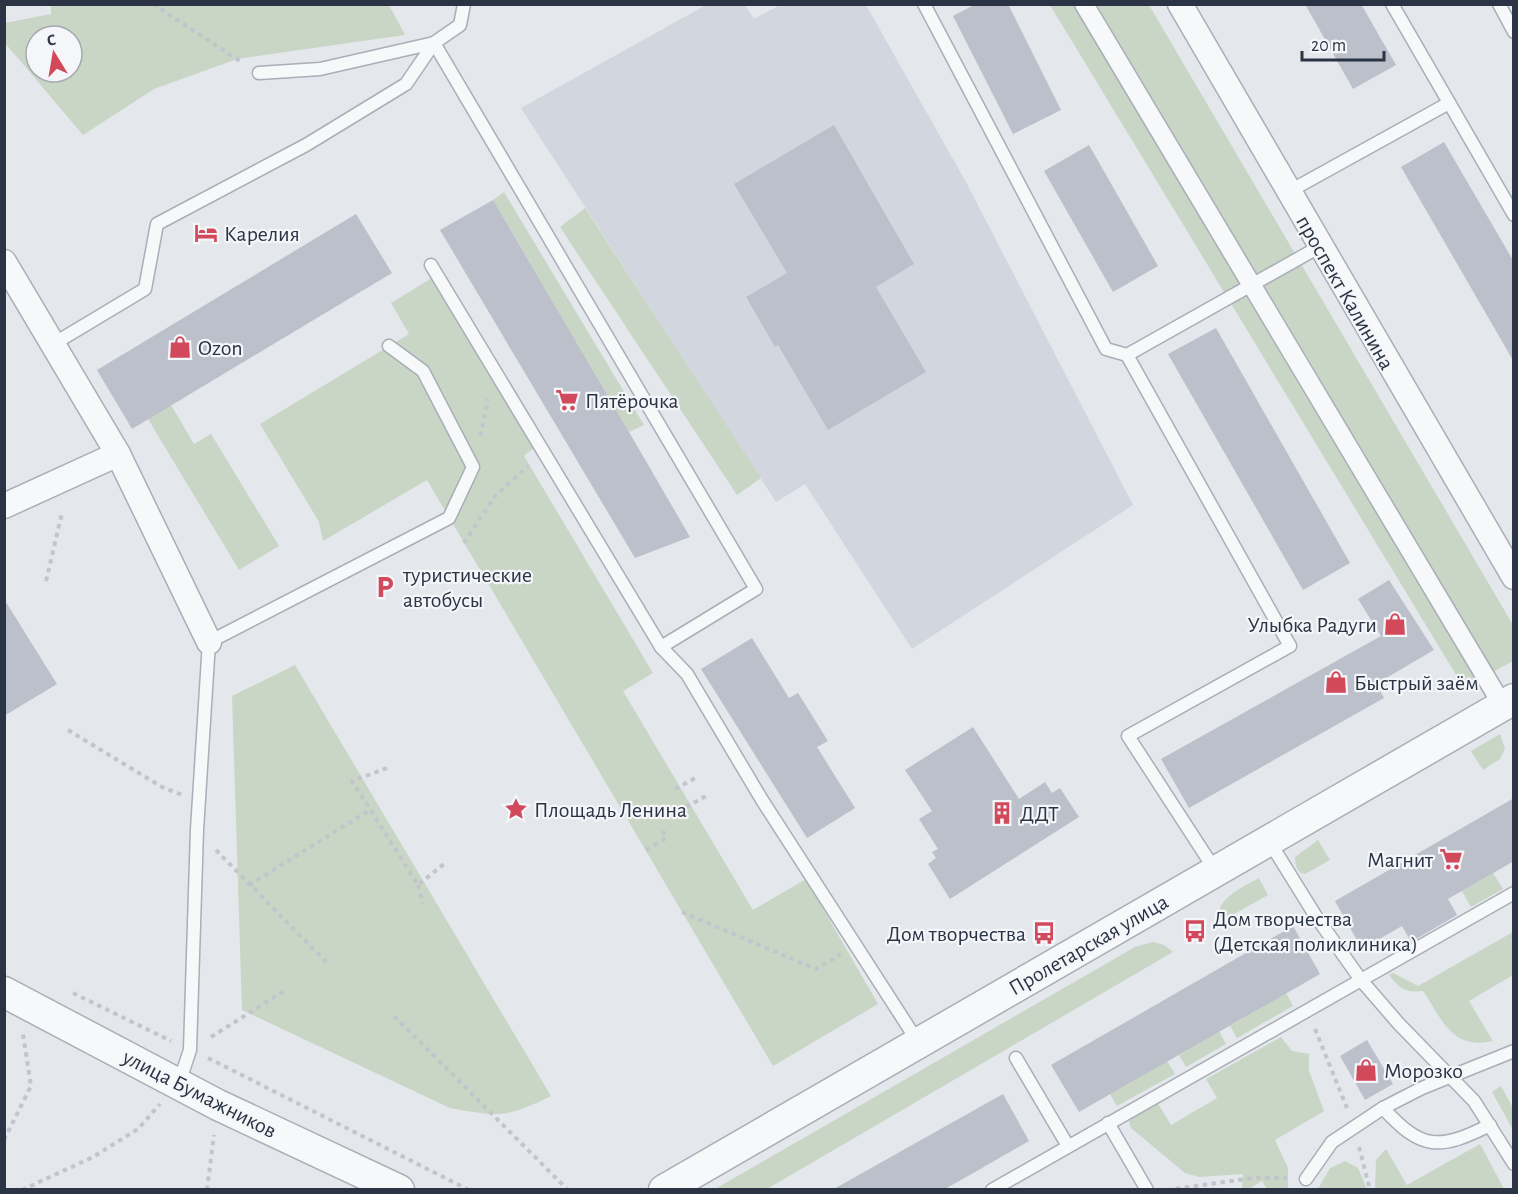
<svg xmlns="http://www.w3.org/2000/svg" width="1518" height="1194" font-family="'Alegreya Sans',sans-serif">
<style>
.built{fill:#d2d6de}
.green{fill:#c9d6c5;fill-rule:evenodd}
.building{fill:#bbc0ca}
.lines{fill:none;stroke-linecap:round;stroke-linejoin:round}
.service-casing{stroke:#a9aeb7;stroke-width:15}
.pedestrian-casing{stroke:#a9aeb7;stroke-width:21}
.minor-casing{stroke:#a9aeb7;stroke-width:27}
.tertiary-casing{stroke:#a9aeb7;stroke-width:33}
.path{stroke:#c2c5cb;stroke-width:4;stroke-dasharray:4.5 4.5;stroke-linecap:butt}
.service{stroke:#f7f8fa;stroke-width:12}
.pedestrian{stroke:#f7f8fa;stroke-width:18}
.minor{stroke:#f7f8fa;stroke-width:24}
.tertiary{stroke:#f7f8fa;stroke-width:30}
.labels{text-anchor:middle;stroke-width:4.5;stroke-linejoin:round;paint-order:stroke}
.poi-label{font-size:22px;fill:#2b3445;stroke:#f4f6f9;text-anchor:start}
.street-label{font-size:22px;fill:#2b3445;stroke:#f4f6f9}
</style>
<rect width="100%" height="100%" fill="#e4e7ec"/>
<polygon class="built" points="706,5 745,5 754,19 780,5 866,5 967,184 1133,505 912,649 805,484 776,502 521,108"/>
<g class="green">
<path d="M51,5H389L405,35L237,59L154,89L83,135L5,43V23L51,14ZM36,36H72V72H36Z"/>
<polygon points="1050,5 1149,5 1513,625 1513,661 1464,688"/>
<polygon points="504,192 644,425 629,432 493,200"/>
<polygon points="585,208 761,478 737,495 560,227"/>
<polygon points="432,278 534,448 524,456 653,673 623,691 753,910 806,879 878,1004 773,1066 427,480 323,541 319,522 260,424 409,334 391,303"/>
<polygon points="171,405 194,444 211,434 279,546 239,570 148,419"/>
<path d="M295,665L551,1096C507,1118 498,1117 450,1108L242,1010L232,696Z"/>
<polygon points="1500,734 1505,749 1500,759 1483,770 1471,751"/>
<path d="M1318,840L1330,860L1305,874C1296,873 1295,864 1295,857Z"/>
<polygon points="1493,873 1503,889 1471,907 1462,891"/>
<path d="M1259,878L1268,895L1220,922C1213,899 1242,888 1259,878Z"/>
<path d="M1513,932V975L1469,1001L1493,1041C1451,1050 1443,1020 1423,991C1405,993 1400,989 1389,975L1393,973L1418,986Z"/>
<polygon points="1153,942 1164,945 1173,952 767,1189 715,1189 1135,947"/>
<polygon points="1286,993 1293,1006 1237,1038 1230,1026"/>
<polygon points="1219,1031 1226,1044 1186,1067 1179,1055"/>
<polygon points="1281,1037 1292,1051 1309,1054 1309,1071 1324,1111 1275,1140 1288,1168 1288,1189 1267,1189 1262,1181 1249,1189 1242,1189 1243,1174 1199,1177 1185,1173 1131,1128 1129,1121 1157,1102 1171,1125 1217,1098 1206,1079"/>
<polygon points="1167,1061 1175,1074 1117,1106 1110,1094"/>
<polygon points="1501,1086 1513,1108 1513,1130 1492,1092"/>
<polygon points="1480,1144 1504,1189 1375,1189 1376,1160 1386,1149 1407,1185"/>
<polygon points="1345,1161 1358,1168 1367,1189 1318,1189 1330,1168"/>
</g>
<g class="building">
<polygon points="976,4 1008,4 1061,110 1013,134 953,16"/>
<polygon points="1305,4 1361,4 1396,65 1353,89"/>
<polygon points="834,125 914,264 876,287 926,372 828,430 778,345 775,347 746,297 787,273 734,184"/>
<polygon points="1444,142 1514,262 1514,362 1401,167"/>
<polygon points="1089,145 1158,266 1113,292 1044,171"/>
<polygon points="493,200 629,432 690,537 635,558 440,230"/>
<polygon points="356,214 392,273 132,429 97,370"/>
<polygon points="1216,328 1350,563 1303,590 1168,354"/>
<polygon points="1389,580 1434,650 1376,684 1384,698 1189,808 1161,759 1381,636 1358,599"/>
<polygon points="4,599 57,684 4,716"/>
<polygon points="752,638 789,698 798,693 828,741 817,747 855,808 807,838 701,669"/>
<polygon points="973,727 1019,799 1045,782 1052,793 1060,788 1079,817 950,899 928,864 936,858 932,852 938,849 919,819 932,811 905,770"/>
<polygon points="1514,798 1514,861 1448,899 1457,915 1411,942 1402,926 1362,949 1335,901"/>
<polygon points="1293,926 1320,974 1079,1112 1051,1065"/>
<polygon points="1367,1040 1393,1084 1365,1100 1340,1056"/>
<polygon points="1003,1094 1029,1141 968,1176 943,1190 832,1190"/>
</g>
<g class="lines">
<g class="service-casing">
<g id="service">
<polyline points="924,4 1106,349 1127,355"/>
<polyline points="1392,4 1514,215"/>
<polyline points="1499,4 1514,32"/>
<polyline points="259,73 320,69 434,43 460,25 464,4"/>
<polyline points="1288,192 1449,103"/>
<polyline points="431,265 661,647 687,674 762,800 918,1042"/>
<polyline points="55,343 145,289 157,224 306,145 406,84 434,43 756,589 661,647"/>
<polyline points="1269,841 1315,915 1361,980 1514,893"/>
<polyline points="1215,870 1128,736 1290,646 1127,355 1319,247"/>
<polyline points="1016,1058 1068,1146"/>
<polyline points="179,1083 190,1050 197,830 209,642 449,518 473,467 423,371 389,346"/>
<polyline points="1108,1123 1147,1190"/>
<path d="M1490,1125C1440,1150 1422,1151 1383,1108L1422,1088L1514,1051"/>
<polyline points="1306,1179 1332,1142 1383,1108"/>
<polyline points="992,1190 1361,980 1399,1024 1474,1101 1514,1164"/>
</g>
</g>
<g class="pedestrian-casing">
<polyline id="pedestrian" points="1084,4 1503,706"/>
</g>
<g class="minor-casing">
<g id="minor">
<polyline points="1180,4 1514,577"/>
<polyline points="4,262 118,454 209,642"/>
<polyline points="4,506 118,454"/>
</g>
</g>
<g class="tertiary-casing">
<g id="tertiary">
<polyline points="4,992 218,1105 399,1190"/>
<polyline points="664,1190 1514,699"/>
</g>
</g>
<g class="path">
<polyline points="153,4 243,63"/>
<polyline points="480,436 488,399"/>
<polyline points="464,543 495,496 528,466"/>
<polyline points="46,581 62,513"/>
<polyline points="68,730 162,787 182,795"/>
<polyline points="387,768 352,781 418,885 444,864"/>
<polyline points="675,789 697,777"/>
<polyline points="686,807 708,795"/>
<polyline points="216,850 327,963"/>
<polyline points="646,850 666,838 663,831"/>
<polyline points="249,885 370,810"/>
<polyline points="418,885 423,904"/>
<polyline points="682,912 816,969 841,954"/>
<polyline points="73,993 171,1041"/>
<polyline points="394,1016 568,1190"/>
<polyline points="1315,1029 1347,1108"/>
<polyline points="211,1037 284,991"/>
<polyline points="208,1058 469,1190"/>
<polyline points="4,1140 31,1086 23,1034"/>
<polyline points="1359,1147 1370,1190"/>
<polyline points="22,1190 93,1157 138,1129 160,1104"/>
<polyline points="207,1190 214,1135"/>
<polyline points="1167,1190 1253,1178 1287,1178"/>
</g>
<use href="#service" class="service"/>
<use href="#pedestrian" class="pedestrian"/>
<use href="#minor" class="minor"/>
<use href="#tertiary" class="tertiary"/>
</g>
<defs>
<g id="hotel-bare" transform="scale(1.8)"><path d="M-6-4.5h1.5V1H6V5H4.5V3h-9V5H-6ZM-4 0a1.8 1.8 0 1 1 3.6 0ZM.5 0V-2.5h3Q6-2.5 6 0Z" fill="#d1495b" stroke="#f4f6f9" stroke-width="2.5" paint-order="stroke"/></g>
<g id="shop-bare" transform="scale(1.8)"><path d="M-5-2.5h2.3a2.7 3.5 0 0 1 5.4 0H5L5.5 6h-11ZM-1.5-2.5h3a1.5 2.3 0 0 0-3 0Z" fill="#d1495b" stroke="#f4f6f9" stroke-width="2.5" paint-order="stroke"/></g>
<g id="supermarket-bare" transform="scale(1.8)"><path d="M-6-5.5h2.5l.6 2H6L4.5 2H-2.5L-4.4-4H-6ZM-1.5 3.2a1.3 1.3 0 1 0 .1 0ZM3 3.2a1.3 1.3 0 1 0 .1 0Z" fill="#d1495b" stroke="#f4f6f9" stroke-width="2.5" paint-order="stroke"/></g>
<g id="parking-bare" transform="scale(1.8)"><path d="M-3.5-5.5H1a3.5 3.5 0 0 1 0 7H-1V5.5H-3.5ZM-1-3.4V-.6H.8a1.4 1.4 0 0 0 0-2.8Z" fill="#d1495b" stroke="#f4f6f9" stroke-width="2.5" paint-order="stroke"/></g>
<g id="sight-bare" transform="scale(1.8)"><path d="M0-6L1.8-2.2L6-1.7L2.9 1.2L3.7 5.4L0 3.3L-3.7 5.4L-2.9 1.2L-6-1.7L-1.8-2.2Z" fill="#d1495b" stroke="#f4f6f9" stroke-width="2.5" paint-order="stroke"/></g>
<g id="building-bare" transform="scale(1.8)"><path d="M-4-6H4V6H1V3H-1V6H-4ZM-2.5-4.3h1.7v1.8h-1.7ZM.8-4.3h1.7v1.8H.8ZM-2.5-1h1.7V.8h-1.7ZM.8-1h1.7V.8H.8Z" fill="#d1495b" stroke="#f4f6f9" stroke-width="2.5" paint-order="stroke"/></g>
<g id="bus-bare" transform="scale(1.8)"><path d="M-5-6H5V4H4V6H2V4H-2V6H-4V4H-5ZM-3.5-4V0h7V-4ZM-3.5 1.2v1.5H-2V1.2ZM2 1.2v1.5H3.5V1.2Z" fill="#d1495b" stroke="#f4f6f9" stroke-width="2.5" paint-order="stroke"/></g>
</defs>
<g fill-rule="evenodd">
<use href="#hotel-bare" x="206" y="233"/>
<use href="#shop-bare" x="180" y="347"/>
<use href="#supermarket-bare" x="567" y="400"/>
<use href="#parking-bare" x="385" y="587"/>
<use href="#shop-bare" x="1395" y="624"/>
<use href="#shop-bare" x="1336" y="682"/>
<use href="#sight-bare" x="516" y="809"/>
<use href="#building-bare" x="1002" y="813"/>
<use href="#supermarket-bare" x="1451" y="859"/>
<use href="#bus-bare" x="1195" y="931"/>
<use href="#bus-bare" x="1044" y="933"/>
<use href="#shop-bare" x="1366" y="1070"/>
</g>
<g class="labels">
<g class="poi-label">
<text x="224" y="241">Карелия</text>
<text x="198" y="355">Ozon</text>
<text x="585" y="408">Пятёрочка</text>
<text x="403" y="582">туристические<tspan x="403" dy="25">автобусы</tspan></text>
<text x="1377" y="632" text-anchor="end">Улыбка Радуги</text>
<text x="1354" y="690">Быстрый заём</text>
<text x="534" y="817">Площадь Ленина</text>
<text x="1020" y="821">ДДТ</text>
<text x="1433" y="867" text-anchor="end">Магнит</text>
<text x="1213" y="926">Дом творчества<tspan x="1213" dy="25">(Детская поликлиника)</tspan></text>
<text x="1026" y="941" text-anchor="end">Дом творчества</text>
<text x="1384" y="1078">Морозко</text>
</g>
<g class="street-label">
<text transform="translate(1346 292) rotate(60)" y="8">проспект Калинина</text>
<text transform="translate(1088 944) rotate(-30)" y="8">Пролетарская улица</text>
<text transform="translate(200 1093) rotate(27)" y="8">улица Бумажников</text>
</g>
</g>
<rect width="1518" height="1194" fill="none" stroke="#2b3445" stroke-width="12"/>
<g transform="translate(54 54) rotate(349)"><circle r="28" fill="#f4f6f9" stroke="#a4a8b1" stroke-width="1.5"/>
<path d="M0-4.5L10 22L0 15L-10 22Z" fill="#d1495b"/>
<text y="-9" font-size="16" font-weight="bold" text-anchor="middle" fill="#2b3445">С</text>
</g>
<path d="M1302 51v9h82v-9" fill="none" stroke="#2b3445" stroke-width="3"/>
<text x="1311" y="51" font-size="18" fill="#2b3445" stroke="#f4f6f9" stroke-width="4.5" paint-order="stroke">20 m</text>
</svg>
